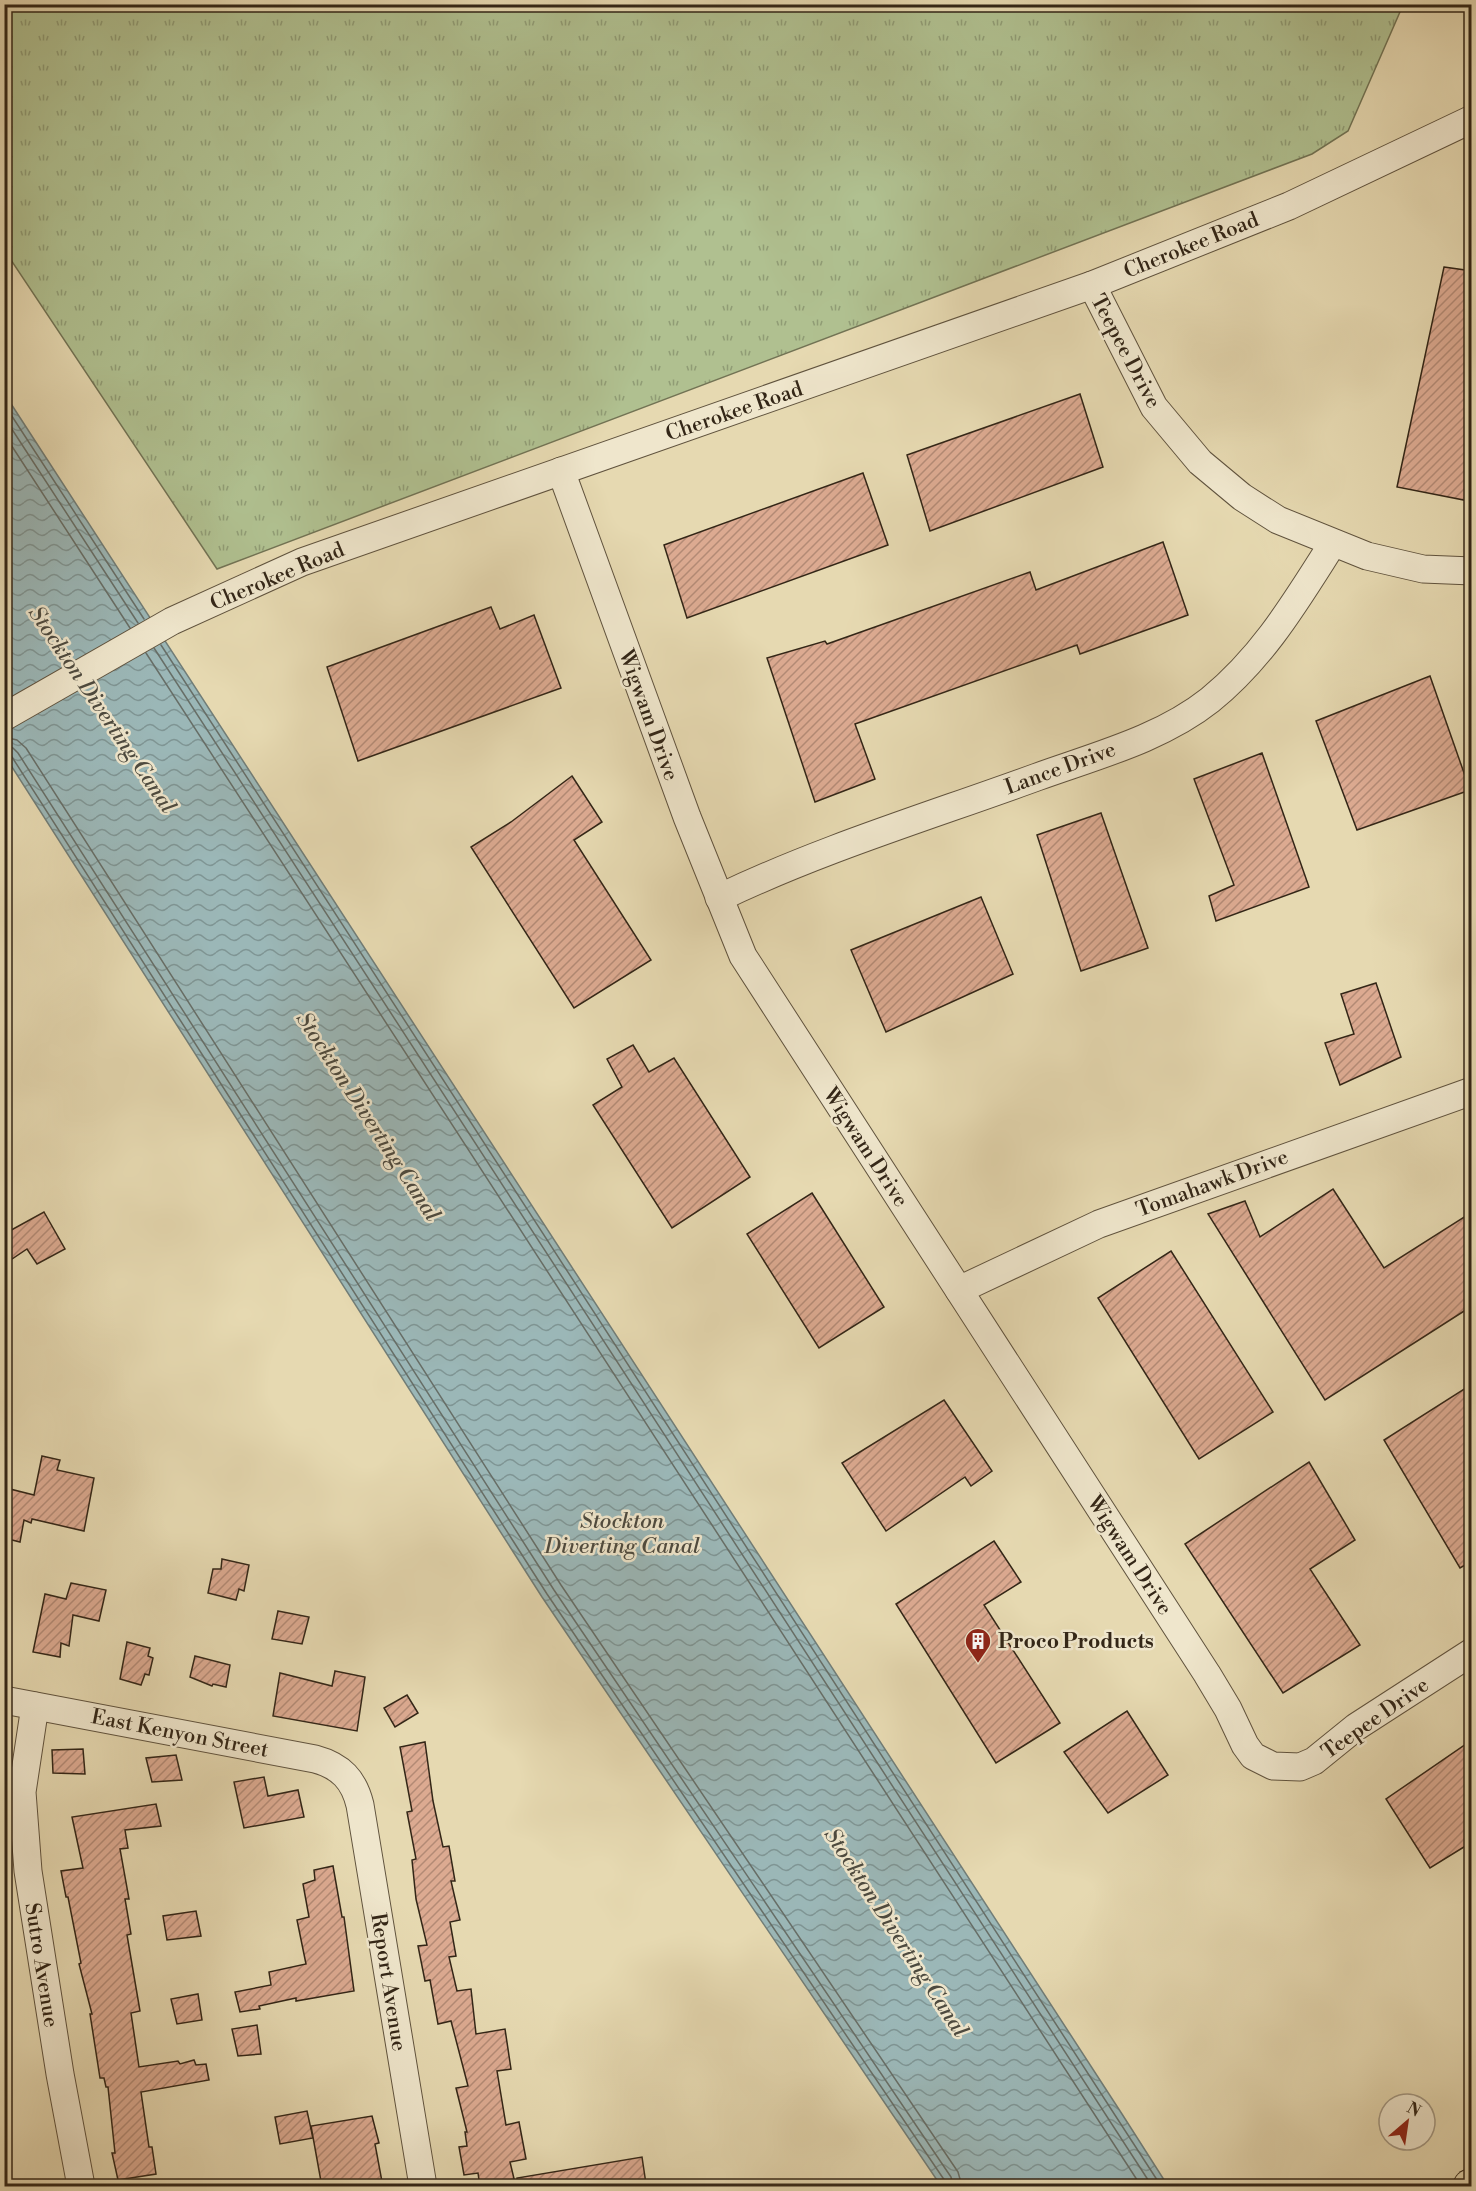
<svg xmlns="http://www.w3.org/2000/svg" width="1476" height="2191" font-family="'Libre Bodoni',serif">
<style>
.grass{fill:url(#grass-tufts);stroke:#727354;stroke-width:1.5}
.water{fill:url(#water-waves);stroke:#717d77;stroke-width:1.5}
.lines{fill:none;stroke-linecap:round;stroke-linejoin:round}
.shore{stroke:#676e67;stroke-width:1.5}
.building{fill:url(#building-hatch);stroke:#332617;stroke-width:1.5}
.minor-casing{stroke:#60533e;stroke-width:29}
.highway-casing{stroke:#332617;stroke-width:35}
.minor{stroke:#efe6cc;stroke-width:27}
.highway{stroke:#e6d9b1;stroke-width:33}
.labels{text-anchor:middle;stroke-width:5;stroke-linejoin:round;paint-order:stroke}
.street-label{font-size:21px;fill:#332617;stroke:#efe6cc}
.poi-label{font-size:21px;font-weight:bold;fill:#332617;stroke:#efe6cc;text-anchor:start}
.water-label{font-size:22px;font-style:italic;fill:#4d4a3f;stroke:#efe6cc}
</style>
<defs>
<pattern id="grass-tufts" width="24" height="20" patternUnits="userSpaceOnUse" patternTransform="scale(1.5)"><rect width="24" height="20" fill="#b0c090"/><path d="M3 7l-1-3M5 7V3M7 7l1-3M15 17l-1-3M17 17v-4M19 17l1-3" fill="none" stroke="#909c75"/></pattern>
<pattern id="water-waves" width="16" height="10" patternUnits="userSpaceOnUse" patternTransform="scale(1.5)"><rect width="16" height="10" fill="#9bb7b7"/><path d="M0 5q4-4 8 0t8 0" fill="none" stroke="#7f9594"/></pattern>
<pattern id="building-hatch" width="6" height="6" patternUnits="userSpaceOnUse" patternTransform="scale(1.5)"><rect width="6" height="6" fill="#dcaa91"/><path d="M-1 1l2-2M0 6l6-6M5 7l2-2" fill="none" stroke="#b38a75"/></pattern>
</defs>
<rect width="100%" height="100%" fill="#e6d9b1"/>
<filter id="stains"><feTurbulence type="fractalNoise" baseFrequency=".00333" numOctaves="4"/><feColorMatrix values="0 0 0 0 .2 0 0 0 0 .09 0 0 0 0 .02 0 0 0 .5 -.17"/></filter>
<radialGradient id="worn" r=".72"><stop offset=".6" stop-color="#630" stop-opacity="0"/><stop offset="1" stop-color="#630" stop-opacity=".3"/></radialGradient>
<polygon class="grass" points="4,5 5,4 1403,5 1348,131 1312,154 217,569 5,251"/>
<polygon class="water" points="4,393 1122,2114 1168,2186 941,2186 542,1597 5,756"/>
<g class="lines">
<g class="shore">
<polyline points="4,404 144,619"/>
<polyline points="4,417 138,623"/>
<polyline points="4,434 130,628"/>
<polyline points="161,645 1161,2186"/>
<polyline points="154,648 1152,2186"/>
<polyline points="146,653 1141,2186"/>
<polyline points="4,737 17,740 26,748 561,1585 958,2172 962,2186"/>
<polyline points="4,746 13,748 18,753 554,1590 951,2177 953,2186"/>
<polyline points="4,754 12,757 547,1594 945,2181 946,2186"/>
</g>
</g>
<g class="building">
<polygon points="1444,267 1472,271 1472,487 1469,501 1397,487"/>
<polygon points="1080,394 1103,467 930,531 907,455"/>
<polygon points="863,473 888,545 687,618 664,545"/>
<polygon points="1163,542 1188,615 1080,654 1077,645 855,724 875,779 815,802 767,658 825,641 827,644 1030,572 1036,590"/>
<polygon points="491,607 500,629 534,615 561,688 358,761 327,667"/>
<polygon points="1430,676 1470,790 1357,830 1316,721"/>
<polygon points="1262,753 1309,887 1216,921 1209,896 1234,885 1194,779"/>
<polygon points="572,776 602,822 574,840 651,960 574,1008 471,847 511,822"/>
<polygon points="1101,813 1148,948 1081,971 1037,835"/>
<polygon points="981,897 1013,974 886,1032 851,950"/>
<polygon points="1376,983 1401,1057 1340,1085 1325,1043 1354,1034 1341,994"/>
<polygon points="633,1045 649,1072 674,1058 750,1177 672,1228 593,1105 622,1087 607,1059"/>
<polygon points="1333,1189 1384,1268 1472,1212 1472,1306 1325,1400 1208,1214 1245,1201 1260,1237"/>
<polygon points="812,1193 884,1307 819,1348 747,1234"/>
<polygon points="44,1212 65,1249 37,1264 27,1249 12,1259 4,1247 4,1234"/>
<polygon points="1171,1251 1273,1412 1199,1459 1098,1298"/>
<polygon points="1472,1384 1472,1561 1460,1568 1384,1440"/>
<polygon points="944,1400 992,1471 971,1486 965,1477 886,1531 842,1463"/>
<polygon points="42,1456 60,1460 57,1470 94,1478 84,1531 32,1519 31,1523 24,1520 20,1542 4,1538 4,1515 10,1489 34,1495"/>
<polygon points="1309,1462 1355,1540 1310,1569 1360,1645 1283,1693 1185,1544"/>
<polygon points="994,1541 1021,1582 984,1605 1060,1723 996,1763 896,1604"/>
<polygon points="222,1559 249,1565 244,1591 239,1589 236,1600 208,1593 213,1569 221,1569"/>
<polygon points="71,1583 106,1590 99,1621 73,1615 69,1646 61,1643 60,1657 33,1652 45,1594 66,1599"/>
<polygon points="278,1611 309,1617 302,1644 272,1639"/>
<polygon points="127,1642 150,1648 148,1656 153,1658 149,1675 145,1674 141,1685 120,1679"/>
<polygon points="195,1656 230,1665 226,1687 213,1684 212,1686 190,1677"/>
<polygon points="335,1671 365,1677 357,1731 273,1716 280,1673 332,1686"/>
<polygon points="407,1695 418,1713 395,1727 384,1708"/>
<polygon points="1127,1711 1168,1775 1108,1813 1064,1752"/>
<polygon points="1472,1740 1472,1842 1430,1868 1386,1799"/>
<polygon points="425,1742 433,1801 443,1847 449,1846 455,1881 451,1881 460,1920 450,1922 456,1956 449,1957 457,1991 471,1989 476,2034 505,2029 511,2069 497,2071 506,2125 519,2122 526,2159 510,2162 516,2187 480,2187 478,2173 464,2175 459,2147 467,2146 465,2132 467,2132 456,2088 468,2086 451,2021 438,2024 430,1980 425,1981 418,1946 427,1945 416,1899 412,1860 416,1859 407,1812 412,1811 400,1747"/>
<polygon points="83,1749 85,1774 53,1773 52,1750"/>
<polygon points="176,1755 182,1780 152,1782 146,1758"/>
<polygon points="264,1777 268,1796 298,1790 304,1817 244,1828 234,1782"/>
<polygon points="156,1804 161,1826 125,1830 128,1848 120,1849 129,1899 125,1899 131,1934 127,1935 140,2011 131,2013 139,2067 178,2061 180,2064 194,2060 196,2065 206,2064 209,2080 141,2092 149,2147 152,2147 156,2174 118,2180 112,2153 115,2153 108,2087 106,2087 104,2078 100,2078 90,2014 92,2014 79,1964 81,1963 68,1897 66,1897 61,1871 83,1868 72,1817"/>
<polygon points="333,1866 342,1917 344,1917 354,1991 296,2001 296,1998 259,2006 260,2009 240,2012 235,1992 271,1985 269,1972 306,1964 297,1920 309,1917 303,1884 315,1880 314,1870"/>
<polygon points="196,1911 201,1936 167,1940 163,1916"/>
<polygon points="198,1994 202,2020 177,2024 171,1999"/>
<polygon points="257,2025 261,2054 238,2056 232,2029"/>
<polygon points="307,2111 313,2138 280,2144 275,2117"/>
<polygon points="372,2116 379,2143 375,2144 383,2187 322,2187 311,2126"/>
<polygon points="642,2157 646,2184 634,2187 518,2187 517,2178"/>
</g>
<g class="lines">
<g class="minor-casing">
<g id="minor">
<polyline points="1092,285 1154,407 1200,462 1242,497 1278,520 1367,556 1423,569 1472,571"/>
<polyline points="561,471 687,817 743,956 1207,1674 1228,1709 1245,1745 1253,1756 1273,1766 1300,1767 1314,1761 1356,1727 1472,1652"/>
<polyline points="4,717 172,621 302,562 1092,285 1289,206 1472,119"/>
<path d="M719,898C821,849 930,816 1037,777C1095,756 1161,739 1210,700C1264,656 1296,601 1333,543"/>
<polyline points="959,1290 1099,1224 1472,1091"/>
<path d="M4,1700L315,1759C341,1766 354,1780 360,1805L423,2186"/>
<polyline points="35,1706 22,1792 28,1871 60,2074 81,2186"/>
</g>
</g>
<g class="highway-casing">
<polyline id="highway" points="1470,2186 1472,2186"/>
</g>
<use href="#minor" class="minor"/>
<use href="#highway" class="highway"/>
</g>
<defs>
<g id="building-pin" transform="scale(1.35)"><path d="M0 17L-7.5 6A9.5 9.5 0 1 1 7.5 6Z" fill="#8f2418" stroke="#efe6cc"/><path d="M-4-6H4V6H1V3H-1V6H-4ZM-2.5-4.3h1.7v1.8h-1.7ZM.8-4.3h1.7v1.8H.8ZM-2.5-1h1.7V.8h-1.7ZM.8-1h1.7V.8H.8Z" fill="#fff"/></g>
</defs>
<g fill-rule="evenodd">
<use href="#building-pin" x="978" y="1641"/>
</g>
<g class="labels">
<g class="street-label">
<text transform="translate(1191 245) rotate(-22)" y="7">Cherokee Road</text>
<text transform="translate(1126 351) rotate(62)" y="7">Teepee Drive</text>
<text transform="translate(734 411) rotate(-19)" y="7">Cherokee Road</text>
<text transform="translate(277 576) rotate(-23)" y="7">Cherokee Road</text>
<text transform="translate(649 715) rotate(70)" y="7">Wigwam Drive</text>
<text transform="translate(1060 768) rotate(-20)" y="7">Lance Drive</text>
<text transform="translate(866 1147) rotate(57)" y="7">Wigwam Drive</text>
<text transform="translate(1212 1183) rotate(-20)" y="7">Tomahawk Drive</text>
<text transform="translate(1130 1555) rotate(57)" y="7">Wigwam Drive</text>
<text transform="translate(1375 1718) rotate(-35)" y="7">Teepee Drive</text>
<text transform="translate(180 1733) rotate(11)" y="7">East Kenyon Street</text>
<text transform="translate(42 1965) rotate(81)" y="7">Sutro Avenue</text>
<text transform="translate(389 1982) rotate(81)" y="7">Report Avenue</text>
</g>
<g class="poi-label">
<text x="998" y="1648">Proco Products</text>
</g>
<g class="water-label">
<text transform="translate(103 709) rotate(56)" y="8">Stockton Diverting Canal</text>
<text transform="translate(369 1116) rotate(57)" y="8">Stockton Diverting Canal</text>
<text x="622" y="1528">Stockton<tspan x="622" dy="25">Diverting Canal</tspan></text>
<text transform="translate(897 1932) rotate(57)" y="8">Stockton Diverting Canal</text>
</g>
</g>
<rect width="1476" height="2191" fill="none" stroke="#e6d9b1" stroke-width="24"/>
<rect x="6" y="6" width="1464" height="2179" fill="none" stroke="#332617" stroke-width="3"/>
<rect x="12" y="12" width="1452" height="2167" fill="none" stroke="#332617" stroke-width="1.5"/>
<g transform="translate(1407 2122) rotate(29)"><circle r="28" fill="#efe6cc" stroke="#a49984" stroke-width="1.5"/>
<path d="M0-4.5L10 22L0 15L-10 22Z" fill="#8f2418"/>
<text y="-9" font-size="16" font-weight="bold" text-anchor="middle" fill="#332617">N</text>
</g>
<rect width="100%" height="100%" filter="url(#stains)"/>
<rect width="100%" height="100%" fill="url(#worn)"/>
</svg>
